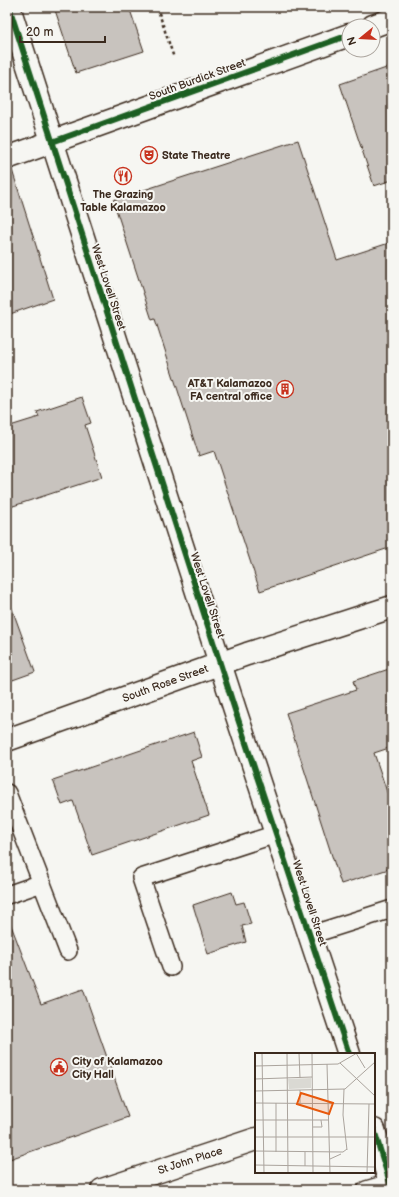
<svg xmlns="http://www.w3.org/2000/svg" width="399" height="1197" font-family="'Balsamiq Sans',sans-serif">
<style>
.building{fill:#c8c3be;stroke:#3b2a1e}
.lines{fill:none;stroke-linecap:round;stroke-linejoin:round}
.service-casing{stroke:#3b2a1e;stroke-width:20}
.minor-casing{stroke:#3b2a1e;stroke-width:25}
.tertiary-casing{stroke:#3b2a1e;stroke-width:25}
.path{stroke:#3b2a1e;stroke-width:2.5;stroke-dasharray:3 3;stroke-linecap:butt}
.service{stroke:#f6f6f2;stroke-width:17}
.minor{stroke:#f6f6f2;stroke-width:22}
.tertiary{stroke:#f6f6f2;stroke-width:22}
.cycleway-casing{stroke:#f6f6f2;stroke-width:8}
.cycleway{stroke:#1b5e20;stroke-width:6}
.labels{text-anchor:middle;stroke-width:4;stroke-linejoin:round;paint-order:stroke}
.street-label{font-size:11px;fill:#3b2a1e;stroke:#f6f6f2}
.poi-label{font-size:11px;font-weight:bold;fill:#3b2a1e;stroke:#f6f6f2;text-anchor:start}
.inset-road{fill:none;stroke:#aba49d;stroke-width:1}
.view{fill:#e8590c;fill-opacity:0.15;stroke:#e8590c;stroke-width:2}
.inset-edge{fill:none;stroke:#3b2a1e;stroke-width:2}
</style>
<rect width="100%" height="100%" fill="#f6f6f2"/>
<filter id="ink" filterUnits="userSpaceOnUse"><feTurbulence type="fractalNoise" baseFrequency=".025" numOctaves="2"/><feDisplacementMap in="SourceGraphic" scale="8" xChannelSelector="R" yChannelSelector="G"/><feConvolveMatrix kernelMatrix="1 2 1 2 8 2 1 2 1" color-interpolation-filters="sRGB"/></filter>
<g filter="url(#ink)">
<g class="building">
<polygon points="54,7 129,7 144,51 76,73"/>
<polygon points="392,66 392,180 374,186 340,84"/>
<polygon points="298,140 337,260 392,242 392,547 260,591 214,451 199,456 155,319 152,320 113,200"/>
<polygon points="12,170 53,299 7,315 7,171"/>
<polygon points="82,397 91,423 85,425 102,477 7,508 7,427 39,417 37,412"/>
<polygon points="10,603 35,672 7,682 7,604"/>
<polygon points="392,668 392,747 374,753 392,807 392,868 341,884 286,713 356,690 353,681"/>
<polygon points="194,732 202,757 191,761 209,815 92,855 73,801 62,805 53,780"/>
<polygon points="232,892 236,904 244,902 251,924 242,926 246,942 208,954 193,905"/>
<polygon points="9,920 41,1004 83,989 128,1117 7,1160 7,921"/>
</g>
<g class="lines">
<g class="service-casing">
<g id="service">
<polyline points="7,793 68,951"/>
<polyline points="7,895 42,883"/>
<polyline points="310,935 392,909"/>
<polyline points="171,967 141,878 276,834"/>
<polyline points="366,1190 390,1183"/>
</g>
</g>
<g class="minor-casing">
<g id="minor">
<polyline points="373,26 392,19"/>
<polyline points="7,158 349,35"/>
<polyline points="7,740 247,654 392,607"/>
<polyline points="102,1190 256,1139"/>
</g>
</g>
<g class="tertiary-casing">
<g id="tertiary">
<polyline points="9,7 235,710 349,1054"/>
<polyline points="374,1130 392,1189"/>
</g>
</g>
<polyline class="path" points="157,7 174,58"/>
<use href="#service" class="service"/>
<use href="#minor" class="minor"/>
<use href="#tertiary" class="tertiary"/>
<g class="cycleway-casing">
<g id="cycleway">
<polyline points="9,7 235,710 349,1054"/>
<polyline points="52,142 349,35"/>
<polyline points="374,1130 392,1189"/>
</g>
</g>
<use href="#cycleway" class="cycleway"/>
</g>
</g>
<defs>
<g id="theatre-ring" transform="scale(0.9)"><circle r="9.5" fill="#f6f6f2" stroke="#c8321e" stroke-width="1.5"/><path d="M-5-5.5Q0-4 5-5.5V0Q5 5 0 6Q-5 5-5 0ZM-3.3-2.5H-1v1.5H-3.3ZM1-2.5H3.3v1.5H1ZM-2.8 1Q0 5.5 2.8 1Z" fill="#c8321e"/></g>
<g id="restaurant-ring" transform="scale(0.9)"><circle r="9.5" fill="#f6f6f2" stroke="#c8321e" stroke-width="1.5"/><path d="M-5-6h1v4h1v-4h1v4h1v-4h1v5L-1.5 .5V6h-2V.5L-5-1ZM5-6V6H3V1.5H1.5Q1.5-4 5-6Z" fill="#c8321e"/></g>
<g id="building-ring" transform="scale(0.9)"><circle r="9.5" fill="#f6f6f2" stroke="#c8321e" stroke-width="1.5"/><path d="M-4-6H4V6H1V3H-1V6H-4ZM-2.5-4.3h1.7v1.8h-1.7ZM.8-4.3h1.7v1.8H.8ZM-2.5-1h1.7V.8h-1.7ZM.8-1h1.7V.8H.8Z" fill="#c8321e"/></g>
<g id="civic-ring" transform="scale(0.9)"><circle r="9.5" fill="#f6f6f2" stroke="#c8321e" stroke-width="1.5"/><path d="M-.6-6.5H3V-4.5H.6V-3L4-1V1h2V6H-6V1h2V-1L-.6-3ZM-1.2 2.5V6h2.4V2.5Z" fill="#c8321e"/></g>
</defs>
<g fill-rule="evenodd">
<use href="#theatre-ring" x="149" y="155"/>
<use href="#restaurant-ring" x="123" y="176"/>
<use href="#building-ring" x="285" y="389"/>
<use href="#civic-ring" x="59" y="1067"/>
</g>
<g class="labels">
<g class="street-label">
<text transform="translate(197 79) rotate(-20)" y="4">South Burdick Street</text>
<text transform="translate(109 287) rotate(72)" y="4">West Lovell Street</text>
<text transform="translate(208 595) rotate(72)" y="4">West Lovell Street</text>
<text transform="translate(165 683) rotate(-20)" y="4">South Rose Street</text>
<text transform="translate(310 903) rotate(72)" y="4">West Lovell Street</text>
<text transform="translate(190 1160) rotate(-18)" y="4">St John Place</text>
</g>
<g class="poi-label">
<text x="162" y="159">State Theatre</text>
<text x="123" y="198" text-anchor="middle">The Grazing<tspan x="123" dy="13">Table Kalamazoo</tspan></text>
<text x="272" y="387" text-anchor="end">AT&amp;T Kalamazoo<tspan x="272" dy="13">FA central office</tspan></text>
<text x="72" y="1065">City of Kalamazoo<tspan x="72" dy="13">City Hall</tspan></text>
</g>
</g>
<g transform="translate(255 1053)">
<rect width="120" height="120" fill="#f6f6f2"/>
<path d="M56,25V35L34,36L33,26Z" fill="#dad9d3"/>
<path class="inset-road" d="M7,0L9,120M32,0L33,120M44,0L45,25M57,0L58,120M101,0L110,15M85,10L120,43M72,11L75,120M0,13L83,11L102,0M0,26L57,24M89,36L88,62L92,97M45,37V50M0,38L90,36L120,9M0,50L120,51M0,67H74M58,74H67L66,67M0,84H120M0,98L88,99L92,96M21,99V50M75,106L86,101M0,112L120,114M50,113V99M112,120L114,51"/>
<path class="view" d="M46,40L78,50L74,61L42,51Z"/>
<rect width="120" height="120" class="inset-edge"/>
</g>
<rect width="399" height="1197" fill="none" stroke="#f6f6f2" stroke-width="24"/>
<rect x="12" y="12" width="375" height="1173" fill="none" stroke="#3b2a1e" stroke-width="1.5" filter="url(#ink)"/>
<g transform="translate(361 38) rotate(252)"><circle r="19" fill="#f6f6f2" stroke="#aba49d"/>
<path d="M0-3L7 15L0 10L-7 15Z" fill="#c8321e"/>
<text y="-6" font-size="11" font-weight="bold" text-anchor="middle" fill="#3b2a1e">N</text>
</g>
<path d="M20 36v6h85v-6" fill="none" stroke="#3b2a1e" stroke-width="2"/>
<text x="26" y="36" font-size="12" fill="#3b2a1e" stroke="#f6f6f2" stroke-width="3" paint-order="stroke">20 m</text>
</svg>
